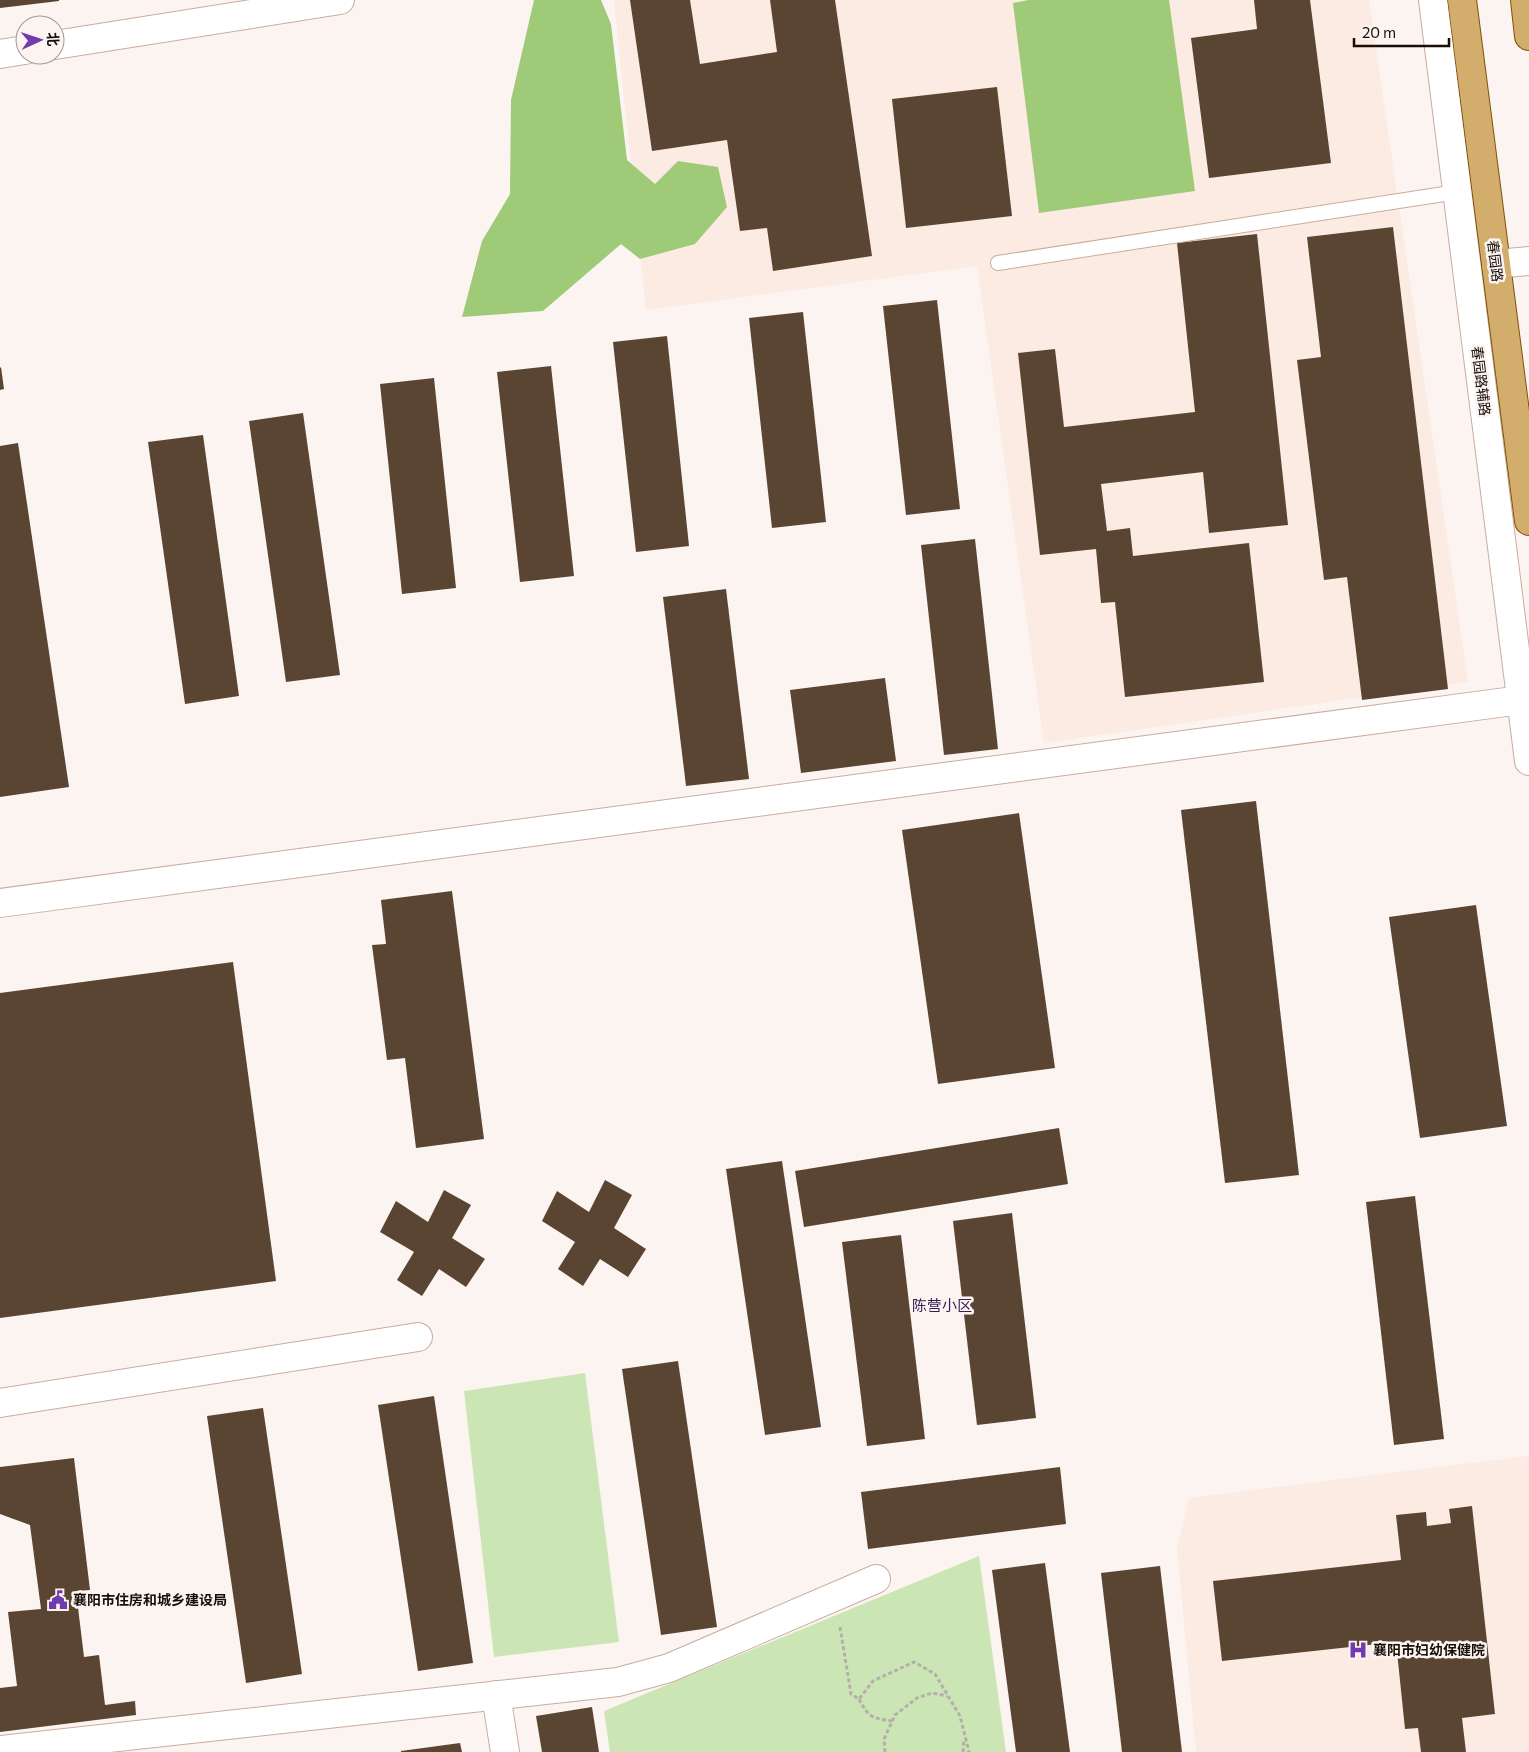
<svg xmlns="http://www.w3.org/2000/svg" width="1529" height="1752" font-family="Commissioner,'Noto Sans SC',sans-serif">
<style>
.built{fill:#fbebe2}
.green{fill:#cbe6b4}
.forest{fill:#9fca78}
.building{fill:#5a4532}
.lines{fill:none;stroke-linecap:round;stroke-linejoin:round}
.lane-casing{stroke:#caad9c;stroke-width:16}
.street-casing{stroke:#caad9c;stroke-width:30}
.secondary-casing{stroke:#caad9c;stroke-width:30}
.primary-casing{stroke:#7f5209;stroke-width:30}
.path{stroke:#b6aeab;stroke-width:3;stroke-dasharray:4 2.5;stroke-linecap:butt}
.lane{stroke:#fff;stroke-width:14}
.street{stroke:#fff;stroke-width:28}
.secondary{stroke:#fff;stroke-width:28}
.primary{stroke:#d3ad6b;stroke-width:28}
.labels{text-anchor:middle;stroke-width:5;stroke-linejoin:round;paint-order:stroke}
.street-label{font-size:14px;fill:#180e08;stroke:#fbf4f1}
.poi-label{font-size:14px;font-weight:bold;fill:#180e08;stroke:#fbf4f1;text-anchor:start}
.neighbourhood-label{font-size:15px;fill:#371c55;stroke:#fbf4f1}
</style>
<rect width="100%" height="100%" fill="#fbf4f1"/>
<g class="built">
<polygon points="614,0 1369,0 1468,682 1044,743 977,266 646,310"/>
<polygon points="1529,1456 1529,1752 1196,1752 1177,1548 1189,1498"/>
</g>
<g class="green">
<polygon points="585,1373 619,1642 494,1657 464,1391"/>
<polygon points="979,1556 1006,1752 610,1752 604,1711"/>
</g>
<g class="forest">
<polygon points="534,0 601,0 611,24 627,160 655,184 678,161 718,167 727,207 695,244 640,259 621,244 543,311 462,317 482,241 510,194 511,100"/>
<polygon points="1029,0 1169,0 1195,191 1039,213 1013,3"/>
</g>
<g class="building">
<polygon points="0,0 59,0 59,1 0,8"/>
<polygon points="630,0 690,0 700,64 777,52 770,0 835,0 872,256 773,271 767,228 740,231 727,140 652,151"/>
<polygon points="1254,0 1310,0 1331,163 1209,178 1191,38 1257,29"/>
<polygon points="997,87 1012,216 906,228 892,99"/>
<polygon points="1393,227 1448,689 1362,700 1347,577 1324,580 1297,360 1321,357 1307,237"/>
<polygon points="1257,234 1288,525 1209,533 1203,472 1101,484 1107,531 1130,528 1133,556 1249,543 1264,682 1125,697 1115,602 1101,603 1096,549 1040,555 1018,353 1055,349 1064,427 1195,412 1177,243"/>
<polygon points="937,300 960,509 906,515 883,306"/>
<polygon points="803,312 826,522 772,528 749,318"/>
<polygon points="667,336 689,546 636,552 613,342"/>
<polygon points="551,366 574,576 520,582 497,372"/>
<polygon points="1,367 4,389 0,390 0,368"/>
<polygon points="434,378 456,588 402,594 380,384"/>
<polygon points="303,413 340,675 286,682 249,421"/>
<polygon points="203,435 239,696 185,704 148,442"/>
<polygon points="18,443 69,787 0,797 0,446"/>
<polygon points="975,539 998,749 944,755 921,545"/>
<polygon points="726,589 749,779 686,786 663,597"/>
<polygon points="885,678 896,761 801,773 790,690"/>
<polygon points="1256,801 1299,1175 1225,1183 1181,810"/>
<polygon points="1019,813 1055,1068 938,1084 902,830"/>
<polygon points="452,891 484,1139 416,1148 405,1058 387,1060 372,945 386,944 381,900"/>
<polygon points="1476,905 1507,1126 1420,1138 1389,917"/>
<polygon points="233,962 276,1281 0,1318 0,993"/>
<polygon points="1059,1128 1068,1184 804,1227 795,1171"/>
<polygon points="782,1161 821,1427 765,1435 726,1169"/>
<polygon points="605,1180 632,1195 614,1228 646,1249 628,1277 600,1259 583,1286 558,1269 575,1242 542,1221 557,1191 589,1212"/>
<polygon points="444,1190 471,1205 452,1238 485,1259 466,1287 439,1269 422,1296 397,1280 414,1252 380,1232 396,1201 428,1222"/>
<polygon points="1415,1196 1444,1439 1394,1445 1366,1202"/>
<polygon points="1012,1213 1036,1418 977,1425 953,1221"/>
<polygon points="901,1235 925,1439 867,1446 842,1242"/>
<polygon points="678,1361 717,1627 661,1635 622,1369"/>
<polygon points="434,1396 473,1663 418,1671 378,1405"/>
<polygon points="263,1408 302,1674 246,1683 207,1416"/>
<polygon points="74,1458 90,1590 76,1591 84,1657 99,1655 105,1705 135,1701 136,1715 0,1732 0,1688 17,1686 8,1612 41,1609 30,1525 0,1514 0,1467"/>
<polygon points="1060,1467 1066,1524 868,1549 861,1492"/>
<polygon points="1472,1506 1495,1714 1462,1718 1466,1752 1421,1752 1418,1728 1405,1729 1396,1642 1222,1661 1213,1581 1401,1560 1396,1515 1426,1512 1427,1526 1451,1523 1449,1509"/>
<polygon points="1045,1563 1070,1752 1016,1752 992,1570"/>
<polygon points="1160,1566 1182,1752 1122,1752 1101,1573"/>
<polygon points="592,1707 599,1752 542,1752 536,1716"/>
<polygon points="460,1743 462,1752 401,1752 401,1751"/>
</g>
<g class="lines">
<g class="lane-casing">
<polyline id="lane" points="998,263 1457,192"/>
</g>
<g class="street-casing">
<g id="street">
<polyline points="55,45 340,0"/>
<polyline points="0,54 25,50"/>
<polyline points="1496,264 1529,261"/>
<polyline points="0,903 1521,700"/>
<polyline points="0,1403 418,1337"/>
<polyline points="496,1695 505,1752"/>
<polyline points="0,1750 618,1682 669,1668 876,1579"/>
</g>
</g>
<g class="secondary-casing">
<polyline id="secondary" points="1433,0 1529,761"/>
</g>
<g class="primary-casing">
<g id="primary">
<polyline points="1462,0 1529,521"/>
<polyline points="1525,0 1529,36"/>
</g>
</g>
<g class="path">
<polyline points="840,1627 851,1694 859,1699 873,1681 914,1662 935,1674 960,1716 969,1752"/>
<path d="M859,1699C869,1718 872,1718 892,1721"/>
<polyline points="885,1752 884,1739 895,1715 917,1698 932,1693 947,1696"/>
<polyline points="963,1752 964,1740"/>
</g>
<use href="#lane" class="lane"/>
<use href="#street" class="street"/>
<use href="#secondary" class="secondary"/>
<use href="#primary" class="primary"/>
</g>
<defs>
<g id="civic-bare" transform="scale(1.5)"><path d="M-.6-6.5H3V-4.5H.6V-3L4-1V1h2V6H-6V1h2V-1L-.6-3ZM-1.2 2.5V6h2.4V2.5Z" fill="#733ab0" stroke="#fbf4f1" stroke-width="2.5" paint-order="stroke"/></g>
<g id="hospital-bare" transform="scale(1.5)"><path d="M-5-5h3v3.5h4V-5h3V5h-3V1.5h-4V5h-3Z" fill="#733ab0" stroke="#fbf4f1" stroke-width="2.5" paint-order="stroke"/></g>
</defs>
<g fill-rule="evenodd">
<use href="#civic-bare" x="58" y="1600"/>
<use href="#hospital-bare" x="1358" y="1650"/>
</g>
<g class="labels">
<g class="street-label">
<text transform="translate(1495 261) rotate(83)" y="5">春园路</text>
<text transform="translate(1481 381) rotate(83)" y="5">春园路辅路</text>
</g>
<g class="poi-label">
<text x="73" y="1605">襄阳市住房和城乡建设局</text>
<text x="1373" y="1655">襄阳市妇幼保健院</text>
</g>
<g class="neighbourhood-label">
<text x="942" y="1311">陈营小区</text>
</g>
</g>
<g transform="translate(40 40) rotate(87)"><circle r="24" fill="#fbf4f1" stroke="#a09894"/>
<path d="M0-4L9 19L0 12L-9 19Z" fill="#733ab0"/>
<text y="-8" font-size="14" font-weight="bold" text-anchor="middle" fill="#180e08">北</text>
</g>
<path d="M1354 38v8h95v-8" fill="none" stroke="#180e08" stroke-width="2.5"/>
<text x="1362" y="38" font-size="15" fill="#180e08" stroke="#fbf4f1" stroke-width="4" paint-order="stroke">20 m</text>
</svg>
